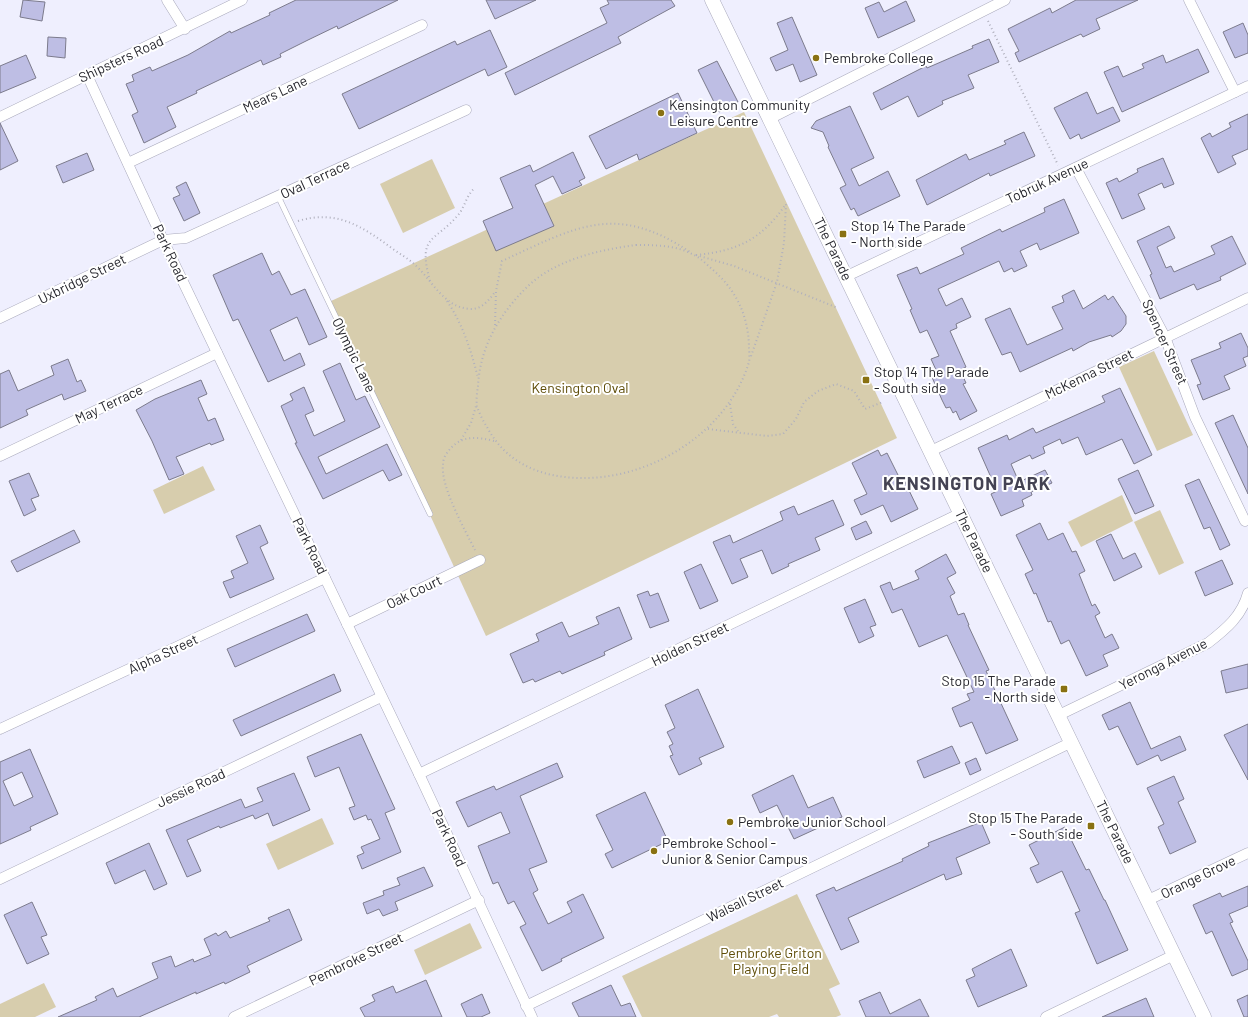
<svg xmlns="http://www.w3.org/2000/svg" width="1248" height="1017" font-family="Barlow,sans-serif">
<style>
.green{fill:#d7cdad}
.building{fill:#bebee4;stroke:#7c7b8c;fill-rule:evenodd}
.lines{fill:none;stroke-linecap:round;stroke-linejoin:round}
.service-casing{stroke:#aaaabc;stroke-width:6}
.minor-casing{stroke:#aaaabc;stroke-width:11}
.secondary-casing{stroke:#aaaabc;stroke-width:15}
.path{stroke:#b0b0bd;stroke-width:2;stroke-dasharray:1 3;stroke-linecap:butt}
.service{stroke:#fff;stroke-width:5}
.minor{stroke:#fff;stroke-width:10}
.secondary{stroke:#fff;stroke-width:14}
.poi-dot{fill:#897112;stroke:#fff;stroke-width:1.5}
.labels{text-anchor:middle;stroke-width:4;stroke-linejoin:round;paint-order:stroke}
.poi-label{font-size:14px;fill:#27272e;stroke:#fff;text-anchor:start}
.street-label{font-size:14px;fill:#27272e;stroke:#fff}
.park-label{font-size:14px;fill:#5e4c07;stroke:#fff}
.district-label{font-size:18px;font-weight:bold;letter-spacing:1px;fill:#444353;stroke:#fff}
</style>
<rect width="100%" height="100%" fill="#efeffe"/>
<g class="green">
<polygon points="744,112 897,438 486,636 331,301"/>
<polygon points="432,159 455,208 403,233 380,184"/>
<polygon points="1154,351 1193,435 1157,451 1119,367"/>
<polygon points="203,466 215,490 164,514 153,490"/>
<polygon points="1122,495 1133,521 1081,547 1068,522"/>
<polygon points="1160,510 1184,563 1159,575 1134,522"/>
<polygon points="322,818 334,844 278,870 266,844"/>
<polygon points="797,894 840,984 829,989 841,1015 836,1017 779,1017 777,1014 769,1017 642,1017 622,976"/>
<polygon points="470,923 482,948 425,975 414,950"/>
<polygon points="44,983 56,1007 35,1017 0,1017 0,1004"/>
</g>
<g class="building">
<polygon points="23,0 45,2 42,21 20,17"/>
<polygon points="296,0 398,0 338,29 337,26 308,40 280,54 281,57 263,65 261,60 240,70 196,91 197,93 167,107 176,127 144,143 132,115 138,112 126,84 134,81 132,75 150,67 152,71 188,55 230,31 231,33 270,15 269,13"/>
<polygon points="486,0 536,0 495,19"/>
<polygon points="607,0 671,0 675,6 618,37 621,43 515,95 505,73 607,23 600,8 609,4"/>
<polygon points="1076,0 1138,0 1096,19 1100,29 1083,37 1081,34 1019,62 1015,53 1019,51 1008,29 1050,8 1052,13"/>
<polygon points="906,1 915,21 878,38 865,8 879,2 884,12"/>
<polygon points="792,17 817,75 800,82 793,64 776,71 770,58 788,50 777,23"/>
<polygon points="1243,23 1248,35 1248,53 1235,58 1223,32"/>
<polygon points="490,30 507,67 488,76 485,69 359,129 342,94 455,41 457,45"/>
<polygon points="48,37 66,38 65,58 47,56"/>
<polygon points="989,39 999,62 968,75 974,88 942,101 943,104 918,117 908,96 881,110 873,93 926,66 927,68 973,48 972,46"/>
<polygon points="1198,49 1209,72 1122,112 1104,72 1118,66 1123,77 1144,68 1142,64 1163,55 1166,63"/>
<polygon points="26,55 36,78 0,93 0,66"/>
<polygon points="717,61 738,102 719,112 698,70"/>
<polygon points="1087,92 1097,114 1113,107 1120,121 1081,139 1079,134 1070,139 1054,108"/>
<polygon points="678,93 697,133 639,160 637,154 606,169 589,136"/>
<polygon points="850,106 874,158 851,169 859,186 888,171 900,196 858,216 854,208 851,210 840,188 846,185 828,147 829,146 823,132 811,128 816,121"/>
<polygon points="1248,114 1248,149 1232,156 1236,164 1218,173 1201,138 1210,133 1212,137 1231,127 1229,123"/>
<polygon points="0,123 18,161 0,170"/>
<polygon points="1024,132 1035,156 990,176 989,173 927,205 916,180 966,154 969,160 1006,144 1004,141"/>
<polygon points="573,152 585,178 579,181 582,185 562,194 553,176 535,185 554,226 496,251 483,221 513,208 500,178 530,165 533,172"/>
<polygon points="87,153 94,170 63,183 56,166"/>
<polygon points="1163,158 1174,184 1164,188 1162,183 1138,194 1145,209 1122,219 1106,183 1117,178 1119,182 1138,172 1137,169"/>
<polygon points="186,182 200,213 184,221 173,198 180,195 176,187"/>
<polygon points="1064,199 1079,233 1040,250 1037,243 1020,251 1027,266 1014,272 1012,268 1004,272 999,261 938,289 946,306 962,298 971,317 956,324 957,328 950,331 966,367 960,370 966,383 963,384 977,411 960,420 956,411 953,413 950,407 946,408 942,400 931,375 937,372 931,359 939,356 927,330 920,333 910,310 912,309 897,275 917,267 920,274 964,254 961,248 1000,229 1002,232 1045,212 1044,208"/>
<polygon points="1169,226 1175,238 1157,247 1166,268 1171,266 1174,272 1215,254 1211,246 1232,236 1246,264 1220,277 1221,280 1197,290 1194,284 1160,299 1150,275 1152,274 1137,241"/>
<polygon points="262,253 272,275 279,271 291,295 305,289 327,337 309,345 297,317 270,330 284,361 300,353 305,365 268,382 238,319 233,321 213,275"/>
<polygon points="1074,290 1083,309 1105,295 1108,300 1113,296 1126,316 1126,324 1121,331 1112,337 1111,335 1089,342 1073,351 1072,348 1020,372 1011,352 1002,355 985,319 1010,308 1027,345 1063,329 1052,307 1064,302 1062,296"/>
<polygon points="1241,333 1248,348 1248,356 1243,358 1246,366 1224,376 1230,389 1203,400 1197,385 1201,384 1191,360 1221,348 1219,343"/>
<polygon points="68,359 77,382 81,380 86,391 64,400 62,394 26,410 28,415 0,428 0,374 9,370 18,391 54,375 51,366"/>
<polygon points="340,363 356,400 365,396 380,427 318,457 326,474 387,444 402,475 389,481 383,470 323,499 295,443 297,443 281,406 293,400 290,394 304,387 314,411 305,415 314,436 345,421 323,371"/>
<polygon points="201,380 207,394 198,398 208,421 215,418 224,440 211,445 210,443 176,457 184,474 169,480 152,441 136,410 155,399"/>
<polygon points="1120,388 1152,455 1134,464 1122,439 1086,455 1078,437 1062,444 1060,439 1043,447 1045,453 1032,459 1030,455 1011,464 1019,482 1045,470 1052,483 1031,492 1032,495 1022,500 1024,506 1001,516 991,494 997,491 978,448 1007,435 1009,440 1033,428 1036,433 1105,402 1102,396"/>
<polygon points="1233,415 1248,448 1248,494 1215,423"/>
<polygon points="878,450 881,456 887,453 901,481 904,480 918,509 891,522 883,505 861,515 854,500 867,494 852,463"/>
<polygon points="1138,470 1154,506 1135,514 1118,479"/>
<polygon points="29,473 39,496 31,499 36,510 24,516 9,481"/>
<polygon points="1199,479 1230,545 1220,550 1210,527 1204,529 1185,485"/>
<polygon points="833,500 844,525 815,538 820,550 788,564 789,566 772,574 762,550 740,559 748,577 732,584 713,542 730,535 733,543 783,520 780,512 794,506 798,515"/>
<polygon points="866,521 872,533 856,540 851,528"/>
<polygon points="1040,523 1048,540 1063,533 1072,552 1076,551 1085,571 1079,574 1092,606 1095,604 1100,613 1095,616 1105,638 1112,634 1119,648 1103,655 1108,666 1086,676 1069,640 1061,644 1051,621 1048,622 1036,593 1034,594 1025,574 1033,570 1016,535"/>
<polygon points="260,525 268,543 260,547 274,579 230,598 223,582 234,578 231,571 248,563 236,536"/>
<polygon points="74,530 80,542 17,572 11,561"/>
<polygon points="1111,534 1123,559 1135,553 1142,567 1114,581 1096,541"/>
<polygon points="946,554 956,573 947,578 955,593 950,596 958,615 964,613 969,625 968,625 989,670 986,671 1018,740 986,754 972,722 960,727 952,708 970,700 967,694 974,692 947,635 919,647 902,609 892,613 880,586 890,582 893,590 919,579 915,571"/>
<polygon points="1222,560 1233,584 1205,596 1195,572"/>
<polygon points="701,564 718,601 700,609 684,572"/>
<polygon points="648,591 650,596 658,593 669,621 650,628 637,595"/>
<polygon points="865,599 876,625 870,627 874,636 859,643 844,608"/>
<polygon points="619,607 632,639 604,652 605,655 562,674 560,671 535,682 533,679 523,683 510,654 539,641 536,634 562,622 569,637 599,624 596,617"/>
<polygon points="307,614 315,631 235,667 227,649"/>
<polygon points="1248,664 1248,688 1226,693 1221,671"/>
<polygon points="334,674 341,691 241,736 233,720"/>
<polygon points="698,689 724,747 699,758 702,764 679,775 670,756 673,755 669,746 673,744 667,732 675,728 665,705"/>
<polygon points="1130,702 1151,749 1180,736 1186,750 1161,761 1158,755 1137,765 1118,726 1109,730 1102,715"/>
<polygon points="1248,724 1248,780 1224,735"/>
<polygon points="361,734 395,809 385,813 401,852 362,869 357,856 364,853 361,847 380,839 371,819 368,820 366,815 354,820 349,808 355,806 339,767 315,777 307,757"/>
<polygon points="952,746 960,763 924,778 917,761"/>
<path d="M30,749L58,814L30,827L31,830L0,844V762ZM22,772L33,797L14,806L3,781Z"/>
<polygon points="976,758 981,770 970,775 965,763"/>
<polygon points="557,763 563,777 520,796 547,862 529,869 538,890 533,893 548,924 572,912 567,902 583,894 604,938 561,959 562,961 542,971 520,927 526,924 514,901 508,904 498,882 493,884 478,846 510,833 501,812 468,827 456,802 494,786 496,790"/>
<polygon points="294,773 310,810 273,826 268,813 255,819 253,815 220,828 219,826 187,840 201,871 187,877 166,830 241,799 245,808 263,801 257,788"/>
<polygon points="793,775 808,808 833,797 842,817 794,839 777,805 760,813 752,795"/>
<polygon points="1174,776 1184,799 1178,802 1196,842 1170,854 1158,827 1164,824 1147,788"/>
<polygon points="645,792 668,841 612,868 605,854 613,850 596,815"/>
<polygon points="981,822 990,843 956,858 962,874 946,880 944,874 848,918 859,942 841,950 816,895 834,887 836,891 903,861 902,859 929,846 928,843"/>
<polygon points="1065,827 1086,870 1089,869 1104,900 1105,900 1128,950 1097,964 1075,913 1080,911 1062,871 1037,883 1030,868 1039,864 1029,845"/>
<polygon points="149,843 167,884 154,890 145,870 115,884 106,863"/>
<polygon points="424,867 433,886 395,902 398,910 383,916 379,909 367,914 363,903 384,895 383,891 400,885 397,878"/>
<polygon points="1248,886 1248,906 1229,914 1233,922 1230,923 1248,961 1248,969 1232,976 1212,931 1206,934 1193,905 1220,893 1222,897"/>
<polygon points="32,902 47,935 41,937 49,954 27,964 4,915"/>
<polygon points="289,909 302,940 247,966 250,972 225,984 224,982 196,994 196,992 139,1017 58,1017 97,1000 95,997 113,988 117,997 158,978 152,963 171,956 175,967 193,959 194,962 211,955 204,939 216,933 218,936 226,931 230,938 270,921 268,918"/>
<polygon points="1011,949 1027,986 978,1007 966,980 975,976 972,969"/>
<polygon points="426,980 442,1017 365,1017 360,1008 375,1001 372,995 393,986 396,993"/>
<polygon points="611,985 621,1006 630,1003 636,1017 579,1017 572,1003"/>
<polygon points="880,992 890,1014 920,999 929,1017 866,1017 859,1001"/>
<polygon points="482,994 490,1013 481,1017 467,1017 461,1004"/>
<polygon points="1248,995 1248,1017 1244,1017 1237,1000"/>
<polygon points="1146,998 1154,1017 1102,1017"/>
</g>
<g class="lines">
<g class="service-casing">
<polyline id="service" points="278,196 430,514"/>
</g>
<g class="minor-casing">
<g id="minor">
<polyline points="167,0 185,29"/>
<polyline points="1189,0 1235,92"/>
<polyline points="87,75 163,240 419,774 532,1017"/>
<polyline points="0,117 242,0"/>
<polyline points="769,119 1005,0"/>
<polyline points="128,163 422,25"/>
<polyline points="1076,168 1165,337 1195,417 1245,521"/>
<polyline points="847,276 1248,86"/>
<polyline points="0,318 163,240 186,238 466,110"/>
<polyline points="931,451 1248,298"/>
<polyline points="0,456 217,353"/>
<polyline points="347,624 480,560"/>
<path d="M1059,715L1208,643C1226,629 1242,616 1248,593"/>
<polyline points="0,729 325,578"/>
<polyline points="419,774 961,513"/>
<polyline points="0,879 381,697"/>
<polyline points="1148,900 1248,853"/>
<polyline points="526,1006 1072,742"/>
<polyline points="234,1017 479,900"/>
<polyline points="1046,1017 1174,955"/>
</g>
</g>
<g class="secondary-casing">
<polyline id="secondary" points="712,0 1204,1017"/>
</g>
<g class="path">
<polyline points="988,21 1058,165"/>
<path d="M298,221C337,209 363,227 393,249C400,254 407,258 413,263C432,279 443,308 471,309C482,309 489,300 495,292"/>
<path d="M636,245C656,245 676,245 694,255C701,258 707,265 713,270C736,290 748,315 749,346C749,351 750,357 749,362C728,432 651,480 579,478C540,477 506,463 487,427C483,421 479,413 477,406C476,400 477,392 478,386C480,347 499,315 526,288C554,260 598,250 636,245Z"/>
<path d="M696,255C738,251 762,239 786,204L784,243L777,282L750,359"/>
<polyline points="696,255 734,266 838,308"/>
<path d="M430,281C417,234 435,243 459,214C465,206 467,194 475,188"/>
<path d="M447,301C463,325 471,350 478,378"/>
<path d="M495,325L496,291L502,261C576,227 615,202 690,252"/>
<polyline points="730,404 733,424 738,431"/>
<polyline points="708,429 767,436 783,434 796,419 804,402 818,391 836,384 854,391 865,409 883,402"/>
<polyline points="461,440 471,423 476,406"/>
<path d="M475,550C465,530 440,486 443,464C443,458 447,452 451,448C463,435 478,437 494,441"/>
</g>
<use href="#service" class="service"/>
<use href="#minor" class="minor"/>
<use href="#secondary" class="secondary"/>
</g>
<g class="poi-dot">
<circle cx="816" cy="58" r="4"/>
<circle cx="661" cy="113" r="4"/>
<rect x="839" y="230" width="8" height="8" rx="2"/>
<rect x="862" y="376" width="8" height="8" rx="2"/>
<rect x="1060" y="685" width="8" height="8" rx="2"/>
<circle cx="730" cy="822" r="4"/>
<rect x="1087" y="822" width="8" height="8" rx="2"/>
<circle cx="654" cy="851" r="4"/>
</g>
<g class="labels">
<g class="poi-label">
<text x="824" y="63">Pembroke College</text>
<text x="669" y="110">Kensington Community<tspan x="669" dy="16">Leisure Centre</tspan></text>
<text x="851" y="231">Stop 14 The Parade<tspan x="851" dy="16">- North side</tspan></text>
<text x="874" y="377">Stop 14 The Parade<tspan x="874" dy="16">- South side</tspan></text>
<text x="1056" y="686" text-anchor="end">Stop 15 The Parade<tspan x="1056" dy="16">- North side</tspan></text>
<text x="1083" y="823" text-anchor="end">Stop 15 The Parade<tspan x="1083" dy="16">- South side</tspan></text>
<text x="738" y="827">Pembroke Junior School</text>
<text x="662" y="848">Pembroke School -<tspan x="662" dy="16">Junior &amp; Senior Campus</tspan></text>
</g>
<g class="street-label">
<text transform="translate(121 59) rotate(-25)" y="5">Shipsters Road</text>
<text transform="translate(275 94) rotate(-25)" y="5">Mears Lane</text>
<text transform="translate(315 179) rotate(-25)" y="5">Oval Terrace</text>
<text transform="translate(1047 181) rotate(-25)" y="5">Tobruk Avenue</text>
<text transform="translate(833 249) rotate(64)" y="5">The Parade</text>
<text transform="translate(170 253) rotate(65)" y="5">Park Road</text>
<text transform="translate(82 279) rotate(-26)" y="5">Uxbridge Street</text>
<text transform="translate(1165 342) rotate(66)" y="5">Spencer Street</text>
<text transform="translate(354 355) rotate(64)" y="5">Olympic Lane</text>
<text transform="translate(1089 374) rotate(-26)" y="5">McKenna Street</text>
<text transform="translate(109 404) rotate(-25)" y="5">May Terrace</text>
<text transform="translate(974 541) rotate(64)" y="5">The Parade</text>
<text transform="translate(310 546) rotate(64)" y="5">Park Road</text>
<text transform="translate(414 592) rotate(-26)" y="5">Oak Court</text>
<text transform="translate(690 644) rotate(-26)" y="5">Holden Street</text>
<text transform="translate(163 654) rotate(-25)" y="5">Alpha Street</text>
<text transform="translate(1163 664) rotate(-27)" y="5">Yeronga Avenue</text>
<text transform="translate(191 788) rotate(-25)" y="5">Jessie Road</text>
<text transform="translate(1115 832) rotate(64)" y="5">The Parade</text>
<text transform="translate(449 838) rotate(65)" y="5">Park Road</text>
<text transform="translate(1198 877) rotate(-26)" y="5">Orange Grove</text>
<text transform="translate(745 900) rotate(-26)" y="5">Walsall Street</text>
<text transform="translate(356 959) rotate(-26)" y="5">Pembroke Street</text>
</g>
<g class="park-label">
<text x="580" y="393">Kensington Oval</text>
<text x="771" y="958">Pembroke Griton<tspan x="771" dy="16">Playing Field</tspan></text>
</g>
<g class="district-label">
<text x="967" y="490">KENSINGTON PARK</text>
</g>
</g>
</svg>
